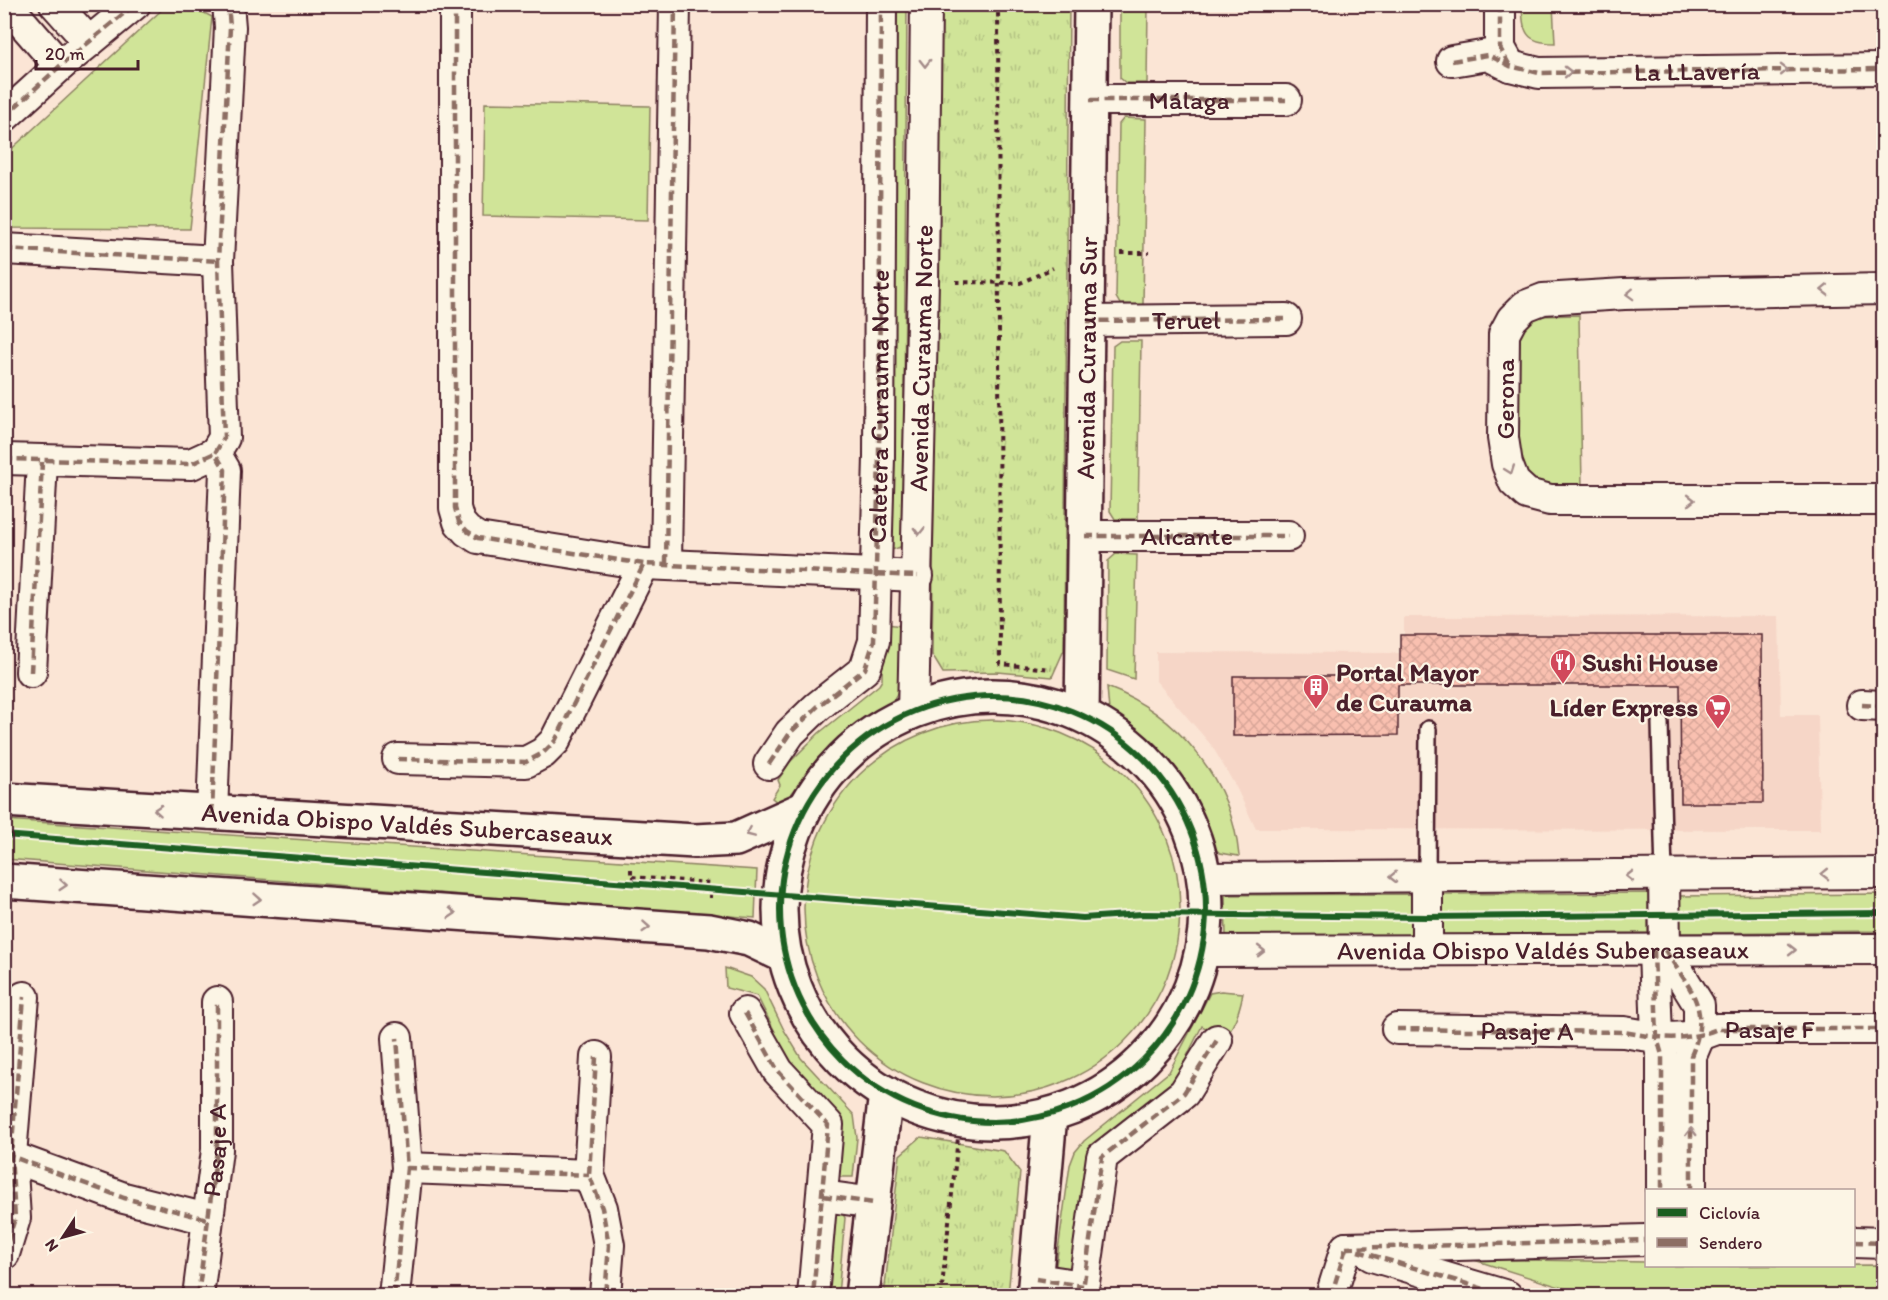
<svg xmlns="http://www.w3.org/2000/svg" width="1888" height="1300" font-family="Itim,sans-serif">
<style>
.built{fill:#f6d6c7}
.grass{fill:#d0e498;stroke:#8d8262;stroke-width:1.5}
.park{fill:url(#park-tufts);stroke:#8d8262;stroke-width:1.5}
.building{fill:url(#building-cross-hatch);stroke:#4a1f2b;stroke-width:1.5}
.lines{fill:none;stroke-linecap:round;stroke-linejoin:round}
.service-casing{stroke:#4a1f2b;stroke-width:20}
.minor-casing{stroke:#4a1f2b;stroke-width:34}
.tertiary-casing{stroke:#4a1f2b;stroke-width:38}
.path{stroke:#4a1f2b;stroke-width:4;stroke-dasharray:4.5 4.5;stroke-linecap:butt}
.service{stroke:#fcf5e5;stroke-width:15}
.minor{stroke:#fcf5e5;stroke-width:30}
.tertiary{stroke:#fcf5e5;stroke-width:33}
.quiet{stroke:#8d6e63;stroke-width:4.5;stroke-dasharray:9 4.5;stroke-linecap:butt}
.cycleway-casing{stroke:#fcf5e5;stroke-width:10}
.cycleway{stroke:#1b5e20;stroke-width:6}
.oneway{stroke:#a38a88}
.labels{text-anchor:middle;stroke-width:4.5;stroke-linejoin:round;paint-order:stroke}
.street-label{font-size:26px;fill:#4a1f2b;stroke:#fcf5e5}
.poi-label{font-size:26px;font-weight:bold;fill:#4a1f2b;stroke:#fcf5e5;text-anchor:start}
</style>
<defs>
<pattern id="park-tufts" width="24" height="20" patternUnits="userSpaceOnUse" patternTransform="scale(1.5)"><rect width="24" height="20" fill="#d0e498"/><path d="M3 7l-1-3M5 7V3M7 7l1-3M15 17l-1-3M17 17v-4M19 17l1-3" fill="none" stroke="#b4c383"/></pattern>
<pattern id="building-cross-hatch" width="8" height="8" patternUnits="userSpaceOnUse" patternTransform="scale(1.5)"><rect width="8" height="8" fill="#f9c0b0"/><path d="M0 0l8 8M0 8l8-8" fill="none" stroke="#d7a598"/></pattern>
</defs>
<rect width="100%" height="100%" fill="#fbe5d5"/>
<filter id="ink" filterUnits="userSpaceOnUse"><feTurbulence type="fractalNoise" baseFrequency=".0167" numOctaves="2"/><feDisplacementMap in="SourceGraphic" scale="12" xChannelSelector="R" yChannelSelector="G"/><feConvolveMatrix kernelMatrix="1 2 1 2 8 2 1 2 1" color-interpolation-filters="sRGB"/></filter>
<g filter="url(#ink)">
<polygon class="built" points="1779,616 1781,715 1818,715 1820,830 1256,829 1236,787 1212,746 1156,681 1156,652 1404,653 1404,617"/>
<g class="grass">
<polygon points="907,4 903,546 892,550 886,545 889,5"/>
<polygon points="167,5 189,5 212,17 190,229 5,228 5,155"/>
<polygon points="1120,5 1148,5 1147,83 1126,83 1120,78"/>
<path d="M1522,5H1553L1555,43C1525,43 1523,32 1522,5Z"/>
<polygon points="485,103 650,106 648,220 483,216"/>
<polygon points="1124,118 1146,119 1143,305 1120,304 1116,297 1119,124"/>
<polygon points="1579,315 1582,487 1535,485 1516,465 1519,331 1536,316"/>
<polygon points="1120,341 1141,341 1138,519 1115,519 1110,511 1113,346"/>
<polygon points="1116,554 1137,555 1134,679 1107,670 1108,561"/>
<polygon points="888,624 900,626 899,688 895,698 816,762 782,806 772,798 780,785 778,780 790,762 819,733 879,685 882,680 883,627"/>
<path d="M1107,687C1178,714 1232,780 1239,856L1220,853L1213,847L1188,798L1174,778L1156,755L1113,719L1109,710Z"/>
<circle cx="992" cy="908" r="188"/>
<polygon points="5,820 757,870 755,918 5,859"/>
<polygon points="1648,893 1648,933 1441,935 1442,894"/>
<polygon points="1414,894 1416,936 1226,936 1225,895"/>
<polygon points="1883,894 1883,931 1679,933 1678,896"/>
<polygon points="725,968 751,977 764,989 784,1030 801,1058 854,1115 857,1138 853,1177 837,1177 765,1038 775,1032 757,996 726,988"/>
<path d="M1221,991L1243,993C1240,1009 1235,1026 1224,1038L1202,1026L1187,1056L1189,1069L1085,1170L1070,1268L1066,1271L1059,1270L1056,1265L1070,1165L1075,1152L1084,1141L1169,1072L1210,993Z"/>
<polygon points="837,1213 843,1214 845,1218 838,1295 823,1296 831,1217"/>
<polygon points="1471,1259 1646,1262 1646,1266 1883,1265 1883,1295 1585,1295"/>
</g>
<g class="park">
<polygon points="940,5 1069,5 1064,650 1052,677 998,672 943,673 932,655"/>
<polygon points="921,1137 1004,1151 1020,1172 1008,1295 884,1295 900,1155"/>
</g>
<polygon class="building" points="1400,635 1762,635 1763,803 1681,803 1680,685 1398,685 1398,735 1233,736 1233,676 1400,676"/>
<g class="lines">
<g class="service-casing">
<g id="service">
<polyline points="1660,723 1664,876"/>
<polyline points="1427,877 1428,729"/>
</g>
</g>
<g class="minor-casing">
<g id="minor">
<polyline points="6,4 60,66"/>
<polyline points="55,4 89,42"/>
<polyline points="455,4 455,508 459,522 467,531 478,538 644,564 918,576"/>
<polyline points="1500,4 1500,48 1510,66"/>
<polyline points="1452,61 1488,55 1510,66 1539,73 1884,69"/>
<path id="s1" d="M1090,100H1286"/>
<polyline points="4,117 60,66 135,4"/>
<polyline points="4,249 218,261"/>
<polyline points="1884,289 1624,294 1543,299 1525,306 1512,319 1504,334 1503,438 1507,464 1514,482 1527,494 1550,500 1884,500"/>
<polyline points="1087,321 1286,319"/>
<polyline points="4,459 191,464 215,453"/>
<path id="s2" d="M1085,536H1288"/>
<polyline points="666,563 675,4"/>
<polyline points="31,672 42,462"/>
<polyline points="1862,705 1884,706"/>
<path id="s3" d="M913,712L923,281L926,4"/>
<polyline points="398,759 526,762 543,753 555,741 644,564"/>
<polyline points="769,764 790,733 817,707 865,669 874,641 879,457 881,4"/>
<polyline points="212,814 225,470 215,453 224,438 218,261 230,27 228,4"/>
<polyline points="1664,876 1665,950 1699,1005 1699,1037 1691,1056 1691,1190"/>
<polyline points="1205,878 1884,873"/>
<polyline points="1654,950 1657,1038 1662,1055 1662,1190"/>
<path id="s4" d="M1203,951L1884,949"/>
<polyline points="1427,951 1427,877"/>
<polyline points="745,1013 778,1071 828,1125 813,1296"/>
<path d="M1397,1029L1624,1032C1656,1038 1687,1042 1717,1029H1884"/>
<polyline points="596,1057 589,1175 602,1208 609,1245 605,1296"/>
<polyline points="4,1154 124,1198 207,1219"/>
<polyline points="407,1168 589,1175"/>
<polyline points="823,1196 874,1203"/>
<polyline points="1854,1242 1884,1243"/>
<polyline points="1346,1248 1646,1240"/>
<polyline points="4,1254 15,1218 11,1155 24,997"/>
<polyline points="1372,1256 1507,1296"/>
<polyline points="1036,1279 1083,1286"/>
<path id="s5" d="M198,1296L217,1150V1002"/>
<polyline points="394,1296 407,1168 397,1038"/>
<polyline points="1082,1296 1102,1157 1184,1093 1217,1040"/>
<polyline points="1331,1296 1346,1248"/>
</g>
</g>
<g class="tertiary-casing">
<g id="tertiary">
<circle cx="993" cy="909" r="213"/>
<path id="s6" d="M1082,714L1091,4"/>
<path id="s7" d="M4,800L695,841L736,839L803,809"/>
<polyline points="4,881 709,931 749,939 785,956"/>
<polyline points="862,1296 886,1093"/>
<polyline points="1034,1296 1050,1115"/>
</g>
</g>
<g class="path">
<polyline points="998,4 1000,664 1051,669"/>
<polyline points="1121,253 1149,253"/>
<polyline points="956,282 1020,283 1053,268"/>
<polyline points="631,869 631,877 710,883 710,898"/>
<polyline points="941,1296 960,1119"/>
</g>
<use href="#service" class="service"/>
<use href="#minor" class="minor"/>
<use href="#tertiary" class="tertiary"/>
<g class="quiet">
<polyline points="455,4 455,508 459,522 467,531 478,538 644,564 918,576"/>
<polyline points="1500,4 1500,48 1510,66"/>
<path id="s8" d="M1452,61L1488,55L1510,66L1539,73L1884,69"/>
<polyline points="1090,100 1286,100"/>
<polyline points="4,117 60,66 135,4"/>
<polyline points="4,249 218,261"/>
<path id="s9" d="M1087,321L1286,319"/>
<polyline points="4,459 191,464 215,453"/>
<polyline points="1085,536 1288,536"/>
<polyline points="666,563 675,4"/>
<polyline points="31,672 42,462"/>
<polyline points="1862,705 1884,706"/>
<polyline points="398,759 526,762 543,753 555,741 644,564"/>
<path id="s10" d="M769,764L790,733L817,707L865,669L874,641L879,457L881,4"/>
<polyline points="212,814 225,470 215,453 224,438 218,261 230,27 228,4"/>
<polyline points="1654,950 1657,1038 1662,1055 1662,1190"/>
<path d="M1665,950C1690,990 1712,1007 1691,1056V1190"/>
<polyline points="745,1013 778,1071 828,1125 813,1296"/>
<path id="s11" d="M1397,1029L1624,1032C1656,1038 1687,1042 1717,1029H1884"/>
<polyline points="596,1057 589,1175 602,1208 609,1245 605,1296"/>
<polyline points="5,1154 124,1198 207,1219"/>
<polyline points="407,1168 589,1175"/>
<polyline points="823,1196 874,1203"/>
<polyline points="1854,1242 1884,1243"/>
<polyline points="1346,1248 1646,1240"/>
<polyline points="1358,1251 1507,1296"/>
<polyline points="4,1254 15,1218 11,1155 24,997"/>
<polyline points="1036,1279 1083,1286"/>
<polyline points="198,1296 217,1150 217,1002"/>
<polyline points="394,1296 407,1168 397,1038"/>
<polyline points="1082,1296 1102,1157 1184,1093 1217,1040"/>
<polyline points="1331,1296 1346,1248"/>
</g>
<g class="cycleway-casing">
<g id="cycleway">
<circle cx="993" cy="909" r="213"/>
<polyline points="4,835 1083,918 1142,914 1427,917 1884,913"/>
</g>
</g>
<use href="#cycleway" class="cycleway"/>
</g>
<defs><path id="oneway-chevron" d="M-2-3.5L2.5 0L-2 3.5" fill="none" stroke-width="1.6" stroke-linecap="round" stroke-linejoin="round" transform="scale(1.5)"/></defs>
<g class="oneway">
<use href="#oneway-chevron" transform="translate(925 63) rotate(90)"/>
<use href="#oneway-chevron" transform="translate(1784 70) rotate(-1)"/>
<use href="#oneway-chevron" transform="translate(1568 72) rotate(-1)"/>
<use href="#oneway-chevron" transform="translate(1825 290) rotate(179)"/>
<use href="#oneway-chevron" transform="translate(1630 294) rotate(178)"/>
<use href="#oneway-chevron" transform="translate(1510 470) rotate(70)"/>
<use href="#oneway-chevron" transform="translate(1691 500)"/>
<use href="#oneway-chevron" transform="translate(919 531) rotate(91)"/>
<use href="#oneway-chevron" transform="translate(158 810) rotate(-176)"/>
<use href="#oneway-chevron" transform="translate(750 833) rotate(157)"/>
<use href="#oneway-chevron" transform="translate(1825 874) rotate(179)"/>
<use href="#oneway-chevron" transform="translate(1630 876) rotate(180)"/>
<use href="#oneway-chevron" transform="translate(1393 877) rotate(179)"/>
<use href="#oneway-chevron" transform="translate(63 885) rotate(4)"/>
<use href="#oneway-chevron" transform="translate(257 899) rotate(4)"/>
<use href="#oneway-chevron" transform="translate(452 913) rotate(4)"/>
<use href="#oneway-chevron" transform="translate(646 927) rotate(4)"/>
<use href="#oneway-chevron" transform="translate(1792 950)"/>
<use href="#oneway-chevron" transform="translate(1261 951)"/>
<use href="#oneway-chevron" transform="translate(1691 1132) rotate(-90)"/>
</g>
</g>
<defs>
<g id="restaurant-pin" transform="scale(1.35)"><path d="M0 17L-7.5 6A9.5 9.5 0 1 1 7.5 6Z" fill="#d1495b" stroke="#fcf5e5"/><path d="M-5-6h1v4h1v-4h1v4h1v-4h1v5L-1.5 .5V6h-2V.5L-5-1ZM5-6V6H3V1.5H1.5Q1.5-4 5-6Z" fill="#fff"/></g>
<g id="building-pin" transform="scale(1.35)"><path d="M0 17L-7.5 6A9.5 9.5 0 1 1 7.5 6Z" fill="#d1495b" stroke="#fcf5e5"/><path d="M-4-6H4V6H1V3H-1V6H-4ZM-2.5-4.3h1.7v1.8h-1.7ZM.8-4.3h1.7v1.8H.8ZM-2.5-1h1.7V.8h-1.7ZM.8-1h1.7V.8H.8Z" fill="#fff"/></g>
<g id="supermarket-pin" transform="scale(1.35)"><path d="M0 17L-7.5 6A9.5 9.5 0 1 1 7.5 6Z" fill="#d1495b" stroke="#fcf5e5"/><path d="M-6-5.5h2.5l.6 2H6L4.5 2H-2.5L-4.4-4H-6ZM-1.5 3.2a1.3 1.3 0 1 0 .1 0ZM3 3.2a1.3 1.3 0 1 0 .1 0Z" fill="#fff"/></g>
</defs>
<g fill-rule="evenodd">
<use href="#restaurant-pin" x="1563" y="662"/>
<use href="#building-pin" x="1316" y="687"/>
<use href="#supermarket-pin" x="1718" y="707"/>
</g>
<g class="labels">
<g class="street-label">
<text dy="9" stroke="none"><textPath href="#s8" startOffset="249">La LLavería</textPath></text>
<text dy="9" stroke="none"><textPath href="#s1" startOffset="99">Málaga</textPath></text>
<text dy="9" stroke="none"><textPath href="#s9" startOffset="99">Teruel</textPath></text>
<text dy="9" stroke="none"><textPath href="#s3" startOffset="354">Avenida Curauma Norte</textPath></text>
<text dy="9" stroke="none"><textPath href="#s6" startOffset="356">Avenida Curauma Sur</textPath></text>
<text transform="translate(1505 399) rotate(-90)" y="9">Gerona</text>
<text dy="9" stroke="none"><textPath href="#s10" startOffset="400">Caletera Curauma Norte</textPath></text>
<text dy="9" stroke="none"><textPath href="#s2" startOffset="102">Alicante</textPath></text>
<text dy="9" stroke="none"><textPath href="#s7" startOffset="404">Avenida Obispo Valdés Subercaseaux</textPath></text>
<text dy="9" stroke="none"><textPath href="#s4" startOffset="340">Avenida Obispo Valdés Subercaseaux</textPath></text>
<text dy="9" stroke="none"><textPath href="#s11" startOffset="374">Pasaje F</textPath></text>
<text dy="9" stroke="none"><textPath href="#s11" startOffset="130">Pasaje A</textPath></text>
<text dy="9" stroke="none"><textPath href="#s5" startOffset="147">Pasaje A</textPath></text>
</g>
<g class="poi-label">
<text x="1582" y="671">Sushi House</text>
<text x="1336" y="681">Portal Mayor<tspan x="1336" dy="30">de Curauma</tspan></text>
<text x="1698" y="716" text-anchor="end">Líder Express</text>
</g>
</g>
<rect width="1888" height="1300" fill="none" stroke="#fcf5e5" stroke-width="24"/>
<rect x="12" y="12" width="1864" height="1276" fill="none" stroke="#4a1f2b" stroke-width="2" filter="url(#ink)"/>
<rect x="1645" y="1189" width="210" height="78" fill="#fcf5e5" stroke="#b59f9b" stroke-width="1.5"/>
<rect x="1657" y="1208" width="30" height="9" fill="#1b5e20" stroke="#b59f9b" stroke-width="1.5"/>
<text x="1699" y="1219" font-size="18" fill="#4a1f2b">Ciclovía</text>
<rect x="1657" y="1238" width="30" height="9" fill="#8d6e63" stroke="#b59f9b" stroke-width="1.5"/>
<text x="1699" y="1249" font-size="18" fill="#4a1f2b">Sendero</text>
<g transform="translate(63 1237) rotate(234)" stroke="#fcf5e5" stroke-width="4.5" paint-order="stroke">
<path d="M0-4.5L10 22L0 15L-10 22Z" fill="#4a1f2b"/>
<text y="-9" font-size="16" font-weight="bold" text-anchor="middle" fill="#4a1f2b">N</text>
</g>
<path d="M36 60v9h102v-9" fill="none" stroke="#4a1f2b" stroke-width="3"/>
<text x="45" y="60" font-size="18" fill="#4a1f2b" stroke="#fcf5e5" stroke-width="4.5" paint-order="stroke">20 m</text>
</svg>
